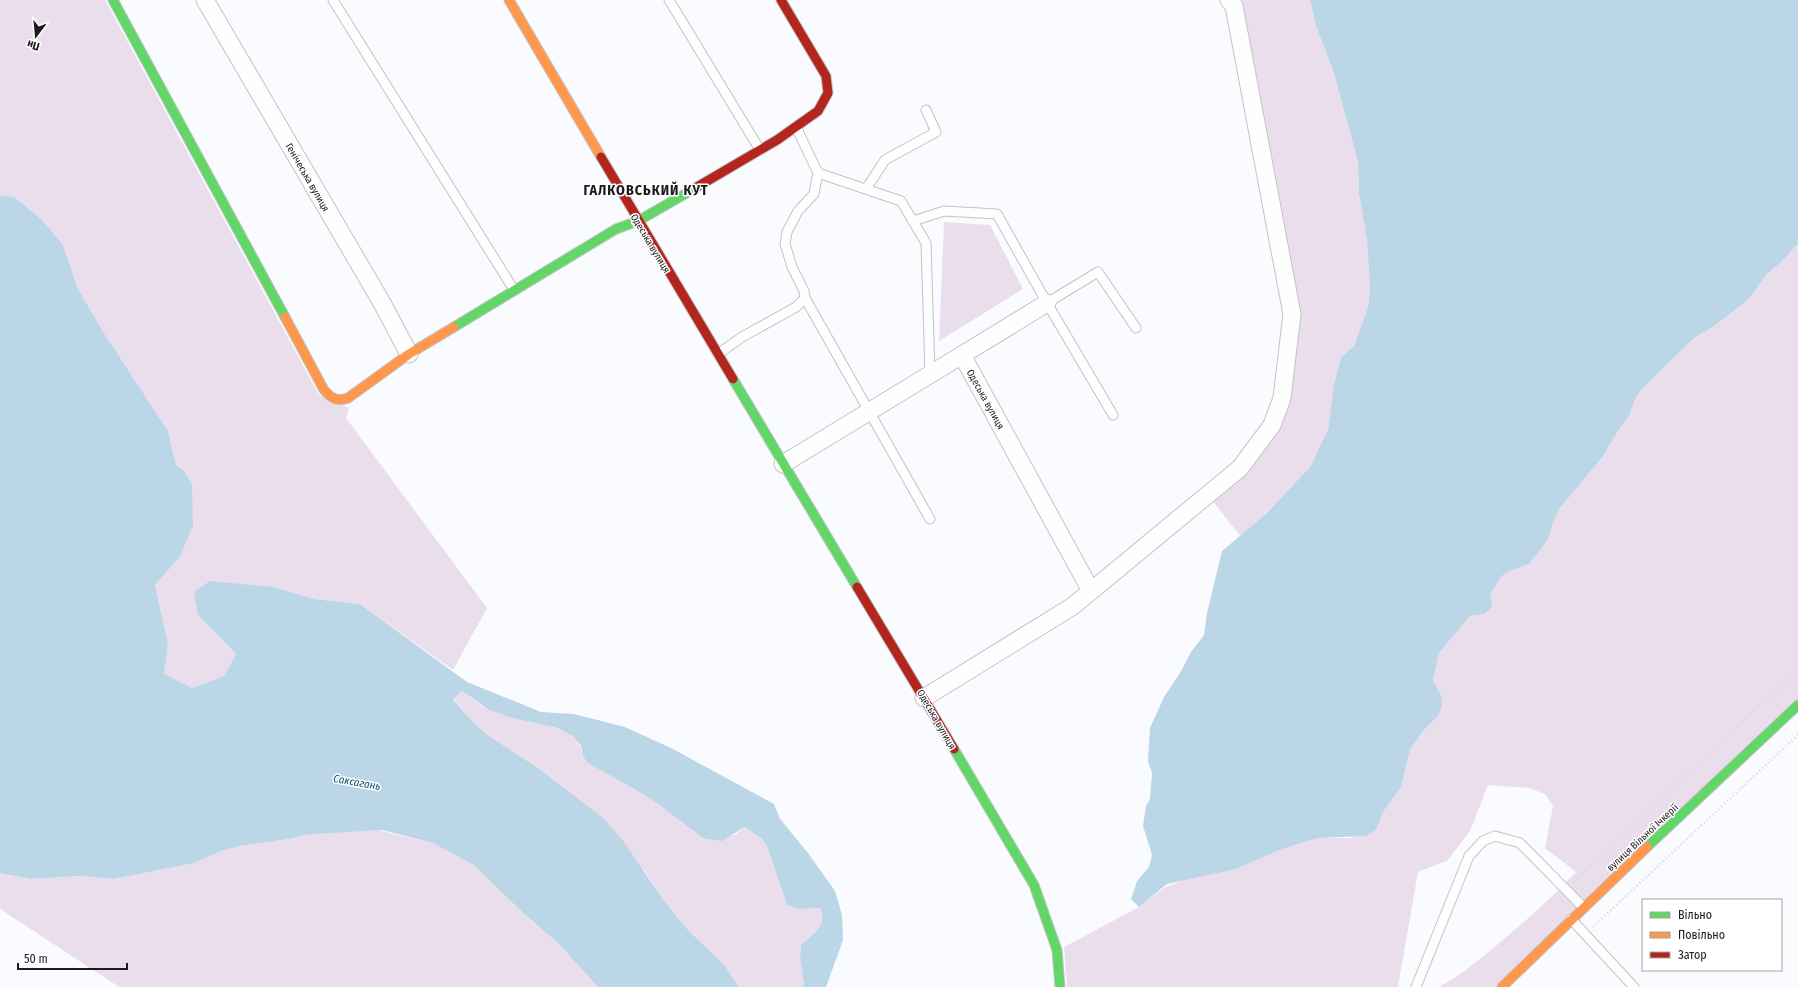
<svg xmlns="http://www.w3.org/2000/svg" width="1798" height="987" font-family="'Fira Sans Condensed',sans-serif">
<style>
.green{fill:#ebdeec}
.water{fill:#bbd6e6}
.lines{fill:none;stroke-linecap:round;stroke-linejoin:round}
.lane-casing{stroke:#c3c3c6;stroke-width:11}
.street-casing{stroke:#c3c3c6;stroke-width:19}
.fast-casing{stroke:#c3c3c6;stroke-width:11}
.slow-casing{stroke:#c3c3c6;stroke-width:11}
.jam-casing{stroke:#c3c3c6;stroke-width:11}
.path{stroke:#d5d6d6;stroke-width:2.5;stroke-dasharray:1 3;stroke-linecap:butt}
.lane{stroke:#fefeff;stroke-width:9}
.street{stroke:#fefeff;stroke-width:17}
.fast{stroke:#63d668;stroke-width:9}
.slow{stroke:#ff974d;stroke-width:9}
.jam{stroke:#b3261e;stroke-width:9}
.labels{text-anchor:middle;stroke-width:3;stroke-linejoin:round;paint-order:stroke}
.street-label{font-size:10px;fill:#1b1b1e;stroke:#fff}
.water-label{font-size:11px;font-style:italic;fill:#0a516f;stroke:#fff}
.district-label{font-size:14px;font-weight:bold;letter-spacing:1px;fill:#1b1b1e;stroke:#fff}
</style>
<rect width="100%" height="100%" fill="#fafbfe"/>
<g class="green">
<polygon points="0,0 105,0 319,395 349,408 346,418 487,608 453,670 360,604 314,599 273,587 198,615 236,654 224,676 192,688 163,674 168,644 155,585 179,558 184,471 176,465 168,431 102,330 78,289 63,245 14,197 0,195"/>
<polygon points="1237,0 1310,0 1316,26 1333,70 1358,162 1359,194 1367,241 1370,288 1368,307 1354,346 1341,357 1334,384 1328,430 1310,467 1266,514 1241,537 1211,499 1277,427 1297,314"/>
<polygon points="944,222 990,225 1023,289 939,341"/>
<path d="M1798,244V705L1502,987H1439C1459,976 1475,963 1492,949C1522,925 1550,899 1576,872L1545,848L1553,806L1545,794L1529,788L1488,785L1470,831L1447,861L1418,872L1398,987H1067L1064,947L1139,907L1164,888L1188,878L1236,869L1282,849L1318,838H1350L1376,830L1383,812L1401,787L1410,750L1424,730L1438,716L1441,695L1433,681L1439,653L1470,616L1484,614L1490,595L1502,576L1507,572L1529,564L1548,540L1553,522L1560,508L1604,455L1617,432L1629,416L1637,395L1646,385L1694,338L1713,327L1748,300L1767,274L1780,263Z"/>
<path d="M462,691C470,697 480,706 489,710C508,719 562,725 574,737C579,743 581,748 583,756L654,801L703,838L735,835L745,827L762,839L767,846L787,905L799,909L820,908C828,926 814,935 801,945L800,959L804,984L803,987H739L725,966L688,930L665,902L644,870L538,768L489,736L473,722L453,698Z"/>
<polygon points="377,830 433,843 475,866 520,910 559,944 598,987 119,987 0,909 0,873 31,879 79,876 114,879 194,863 221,851 241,846 295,838 302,835"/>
</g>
<g class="water">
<polygon points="1310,0 1798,0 1798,244 1780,263 1767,274 1748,300 1713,327 1694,338 1646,385 1637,395 1629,416 1617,432 1604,455 1560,508 1553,522 1548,540 1529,564 1507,572 1502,576 1490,595 1492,607 1484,614 1470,616 1439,653 1433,681 1441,695 1442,706 1438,716 1424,730 1410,750 1401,787 1383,812 1376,830 1366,836 1318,838 1282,849 1236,869 1167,884 1139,907 1131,899 1137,881 1149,867 1152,855 1143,826 1146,806 1150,799 1152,773 1148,761 1150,728 1164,697 1180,673 1191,652 1204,635 1207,613 1222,551 1266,514 1310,467 1328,430 1334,384 1341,357 1354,346 1368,307 1370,288 1367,241 1359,194 1358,162 1333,70 1316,26"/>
<path d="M0,195L14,197L42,220L63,245L78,289L102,330L168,431L176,465L184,471L192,484L193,526L179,558L155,585L168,644L164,674L192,688L224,676L236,654L198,615L194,592L210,581L273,587L314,599L360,604L467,682L541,712L574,714L625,727L671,748L774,804L780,819L808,853L835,891L842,915L843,940L826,987H803L804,984L800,959L801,945C813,935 828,926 820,908L799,909L787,905L767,846L762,839L745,827L722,841L703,838L654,801L626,784L588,763L583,756L581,746L573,736L557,728L509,717L489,710L462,691L453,699L473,722L489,736L538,768L603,818L624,842L665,902L688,930L725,966L739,987H598L559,944L520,910L475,866L433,843L382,830L302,835L295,838L241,846L221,851L194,863L114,879L79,876L31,879L0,873Z"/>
</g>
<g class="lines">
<g class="lane-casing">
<g id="lane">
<polyline points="333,0 514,290"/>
<polyline points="669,0 760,150"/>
<polyline points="818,173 901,201 926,243 930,374"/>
<polyline points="866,189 885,160 936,132 926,110"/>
<polyline points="913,221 944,211 997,214 1047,303 1113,415"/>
<polyline points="805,298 930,519"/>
<polyline points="1047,303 1098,272 1136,328"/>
<polyline points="718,354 742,337 796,307 805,298 804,291 792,267 785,244 787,232 798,211 814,194 818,173 796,127"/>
<polyline points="1571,919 1634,987"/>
<polyline points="1416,987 1469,856 1483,841 1495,836 1520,843 1583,907"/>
</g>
</g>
<g class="street-casing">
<g id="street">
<polyline points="205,0 382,303 409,354"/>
<polyline points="1047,303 962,355 1091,591"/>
<polyline points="783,464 962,355"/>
<polyline points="924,698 1073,606 1240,468 1272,425 1282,398 1292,314 1234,6 1229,0"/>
</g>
</g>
<g class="fast-casing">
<g id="fast">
<polyline points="113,0 285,317"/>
<polyline points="454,327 616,229 638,221 697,187"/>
<polyline points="733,379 857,587"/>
<polyline points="954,749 1034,885 1057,950 1060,987"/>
<polyline points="1647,847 1798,705"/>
</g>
</g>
<g class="slow-casing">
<g id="slow">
<polyline points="509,0 601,157"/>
<path d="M285,317L324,390C331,398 337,402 348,398L409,354L454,327"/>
<polyline points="1502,987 1647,847"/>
</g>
</g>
<g class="jam-casing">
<g id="jam">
<polyline points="601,157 733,379"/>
<polyline points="697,187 777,140 818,111 828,93 826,76 781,0"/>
<polyline points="857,587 954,749"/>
</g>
</g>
<g class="path">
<polyline points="1574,882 1798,669"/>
<polyline points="1593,927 1798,735"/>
</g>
<use href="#lane" class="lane"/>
<use href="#street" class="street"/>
<use href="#fast" class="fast"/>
<use href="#slow" class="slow"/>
<use href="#jam" class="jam"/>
</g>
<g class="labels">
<g class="street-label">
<text transform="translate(308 177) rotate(60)" y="4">Генічеська вулиця</text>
<text transform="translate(651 243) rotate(59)" y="4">Одеська вулиця</text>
<text transform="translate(986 399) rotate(61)" y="4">Одеська вулиця</text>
<text transform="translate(937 719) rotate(60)" y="4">Одеська вулиця</text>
<text transform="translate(1642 837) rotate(-43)" y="4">вулиця Вільної Ічкерії</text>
</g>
<g class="water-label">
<text transform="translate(357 782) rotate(10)" y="4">Саксагань</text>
</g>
<g class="district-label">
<text x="646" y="195">ГАЛКОВСЬКИЙ КУТ</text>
</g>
</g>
<rect x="1642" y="899" width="140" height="72" fill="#ffffff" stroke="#a4a4a5"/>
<rect x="1650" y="912" width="20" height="6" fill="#63d668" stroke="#a4a4a5"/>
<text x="1678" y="919" font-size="12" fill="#1b1b1e">Вільно</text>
<rect x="1650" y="932" width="20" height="6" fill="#ff974d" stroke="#a4a4a5"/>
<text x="1678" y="939" font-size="12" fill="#1b1b1e">Повільно</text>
<rect x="1650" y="952" width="20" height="6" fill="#b3261e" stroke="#a4a4a5"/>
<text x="1678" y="959" font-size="12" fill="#1b1b1e">Затор</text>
<g transform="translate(36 36) rotate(196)" stroke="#ffffff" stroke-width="3" paint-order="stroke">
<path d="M0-3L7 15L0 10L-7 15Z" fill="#1b1b1e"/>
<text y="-6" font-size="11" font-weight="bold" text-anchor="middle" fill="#1b1b1e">Пн</text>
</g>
<path d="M18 963v6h109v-6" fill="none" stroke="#1b1b1e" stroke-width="2"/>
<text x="24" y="963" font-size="12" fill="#1b1b1e" stroke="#ffffff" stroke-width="3" paint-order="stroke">50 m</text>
</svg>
